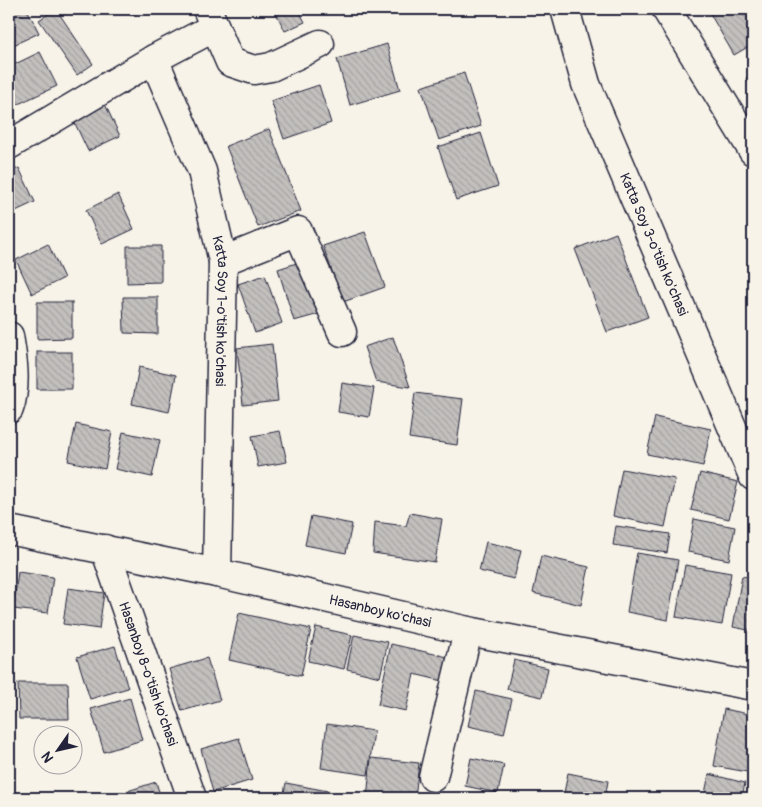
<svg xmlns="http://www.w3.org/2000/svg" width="762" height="807" font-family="Pangolin,sans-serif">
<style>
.building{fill:url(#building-back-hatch);stroke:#22223b}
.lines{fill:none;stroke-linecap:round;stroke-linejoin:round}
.minor-casing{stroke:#22223b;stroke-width:31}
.minor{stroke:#f7f3e8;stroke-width:28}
.labels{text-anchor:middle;stroke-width:4;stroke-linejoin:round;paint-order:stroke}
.street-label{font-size:14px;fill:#22223b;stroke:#f7f3e8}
</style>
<defs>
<pattern id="building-back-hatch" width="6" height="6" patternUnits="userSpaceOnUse" patternTransform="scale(1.25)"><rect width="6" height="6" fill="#c2bfbd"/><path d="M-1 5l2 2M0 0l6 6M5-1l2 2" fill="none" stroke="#a6a4a3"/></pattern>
</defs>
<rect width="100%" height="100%" fill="#f7f3e8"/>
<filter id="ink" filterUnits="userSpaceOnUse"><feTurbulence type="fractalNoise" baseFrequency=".02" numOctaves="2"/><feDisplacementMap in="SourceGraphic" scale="10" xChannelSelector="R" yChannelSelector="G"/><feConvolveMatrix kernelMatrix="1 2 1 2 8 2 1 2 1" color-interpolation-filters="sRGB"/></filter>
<g filter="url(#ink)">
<g class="building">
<polygon points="9,9 27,9 39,33 9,47"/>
<polygon points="56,9 93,64 77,75 39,20"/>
<polygon points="126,9 142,9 131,16"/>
<polygon points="274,9 298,9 305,22 285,31"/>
<polygon points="715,9 751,9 753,44 734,55 709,12"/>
<polygon points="387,44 400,90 350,105 337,59"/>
<polygon points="40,52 57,86 14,106 9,95 9,67"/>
<polygon points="464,73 481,126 439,140 421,87"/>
<polygon points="753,74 753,91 746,78"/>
<polygon points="319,85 331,123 284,139 271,101"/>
<polygon points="104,102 120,136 88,151 72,117"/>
<polygon points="269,129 301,211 258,227 226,146"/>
<polygon points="481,133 498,186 456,200 438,147"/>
<polygon points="19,168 35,202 9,214 9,172"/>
<polygon points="118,194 134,229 102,244 86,210"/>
<polygon points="365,232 385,287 343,302 323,246"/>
<polygon points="616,233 648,317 607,332 575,249"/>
<polygon points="48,244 64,278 32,294 16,260"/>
<polygon points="127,246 161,246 161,282 127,283"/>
<polygon points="303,261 319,314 294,321 278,269"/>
<polygon points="265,275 282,323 255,333 238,284"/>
<polygon points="123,297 158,297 158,334 124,333"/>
<polygon points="37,302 72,302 72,338 37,339"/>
<polygon points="393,337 410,387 376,382 364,347"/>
<polygon points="272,344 278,401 243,405 237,348"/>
<rect x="37" y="352" width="35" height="37"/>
<polygon points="139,367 176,375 169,412 132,404"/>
<polygon points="342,383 374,388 369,417 338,412"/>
<polygon points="415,393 463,399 457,445 409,438"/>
<polygon points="655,417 711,429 703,466 647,454"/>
<polygon points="76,424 112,432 105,469 68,461"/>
<polygon points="280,431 287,462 258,467 252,436"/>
<polygon points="123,432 160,440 152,477 115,469"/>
<polygon points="622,469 675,479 665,527 613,516"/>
<polygon points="700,473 738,482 729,519 691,510"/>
<polygon points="410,513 442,519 435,562 373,553 375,522 406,526"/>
<polygon points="311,516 352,524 346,553 305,545"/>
<polygon points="694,519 735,527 729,560 688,552"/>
<polygon points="616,526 670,534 667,553 613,545"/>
<polygon points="486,542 521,550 514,579 479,571"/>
<polygon points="637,553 678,560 668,620 627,612"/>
<polygon points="541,556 589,567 581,605 533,593"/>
<polygon points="685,565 731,573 722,625 676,617"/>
<polygon points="18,572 53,577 48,613 13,609"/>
<polygon points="742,576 753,578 753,631 733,627"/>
<polygon points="68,588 104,593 99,629 63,624"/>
<polygon points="239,613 311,629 301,676 229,660"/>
<polygon points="316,627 352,635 344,669 308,661"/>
<polygon points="354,635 388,642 380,677 347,669"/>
<polygon points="391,644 452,658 447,682 414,674 406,711 378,705"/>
<polygon points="115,646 128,688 90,699 77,657"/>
<polygon points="207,658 220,700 182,711 169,669"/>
<polygon points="514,660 548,668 542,697 507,689"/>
<polygon points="18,683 68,683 69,719 19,719"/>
<polygon points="476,691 512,699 504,734 468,726"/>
<polygon points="130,698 142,740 104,752 91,709"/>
<polygon points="724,709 753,715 753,773 714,766"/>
<polygon points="327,724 374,731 368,775 321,768"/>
<polygon points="239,738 252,780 213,792 201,749"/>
<polygon points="371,758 419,763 415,798 367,798"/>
<polygon points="471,758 504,765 498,793 465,786"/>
<polygon points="568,773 608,781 605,798 563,798"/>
<polygon points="709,774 745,783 742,798 704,798"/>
<polygon points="156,782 161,798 119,798 118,794"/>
<polygon points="286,783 354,796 354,798 283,798"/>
</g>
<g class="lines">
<g class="minor-casing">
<g id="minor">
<path id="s1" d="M565,9L586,84L753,476"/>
<polyline points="666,9 753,151"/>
<polyline points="215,27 230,62 254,70 271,67 320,44"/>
<path id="s2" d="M154,59L202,171L223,261L217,573"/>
<polyline points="9,145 154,59 215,27 207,9"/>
<polyline points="223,261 298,231 342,332"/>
<path d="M9,336C13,359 17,386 9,409"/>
<path id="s3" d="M9,530L217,573L468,631L753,686"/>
<path id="s4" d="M105,549L192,798"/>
<polyline points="433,777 468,631"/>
</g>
</g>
<use href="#minor" class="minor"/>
</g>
</g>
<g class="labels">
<g class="street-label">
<text dy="5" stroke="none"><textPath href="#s1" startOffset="252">Katta Soy 3-o'tish ko'chasi</textPath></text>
<text dy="5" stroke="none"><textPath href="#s2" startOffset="264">Katta Soy 1-o'tish ko'chasi</textPath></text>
<text dy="5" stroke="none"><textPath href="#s3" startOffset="380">Hasanboy ko'chasi</textPath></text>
<text dy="5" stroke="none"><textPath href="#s4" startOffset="132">Hasanboy 8-o'tish ko'chasi</textPath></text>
</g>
</g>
<rect width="762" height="807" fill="none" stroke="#f7f3e8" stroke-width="30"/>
<rect x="15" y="15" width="732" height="777" fill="none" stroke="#22223b" stroke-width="2" filter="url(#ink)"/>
<g transform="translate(58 750) rotate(236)"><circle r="24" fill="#f7f3e8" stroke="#a29fa3"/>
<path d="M0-4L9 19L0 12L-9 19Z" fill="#22223b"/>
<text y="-8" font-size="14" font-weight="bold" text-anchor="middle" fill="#22223b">N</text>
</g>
</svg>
